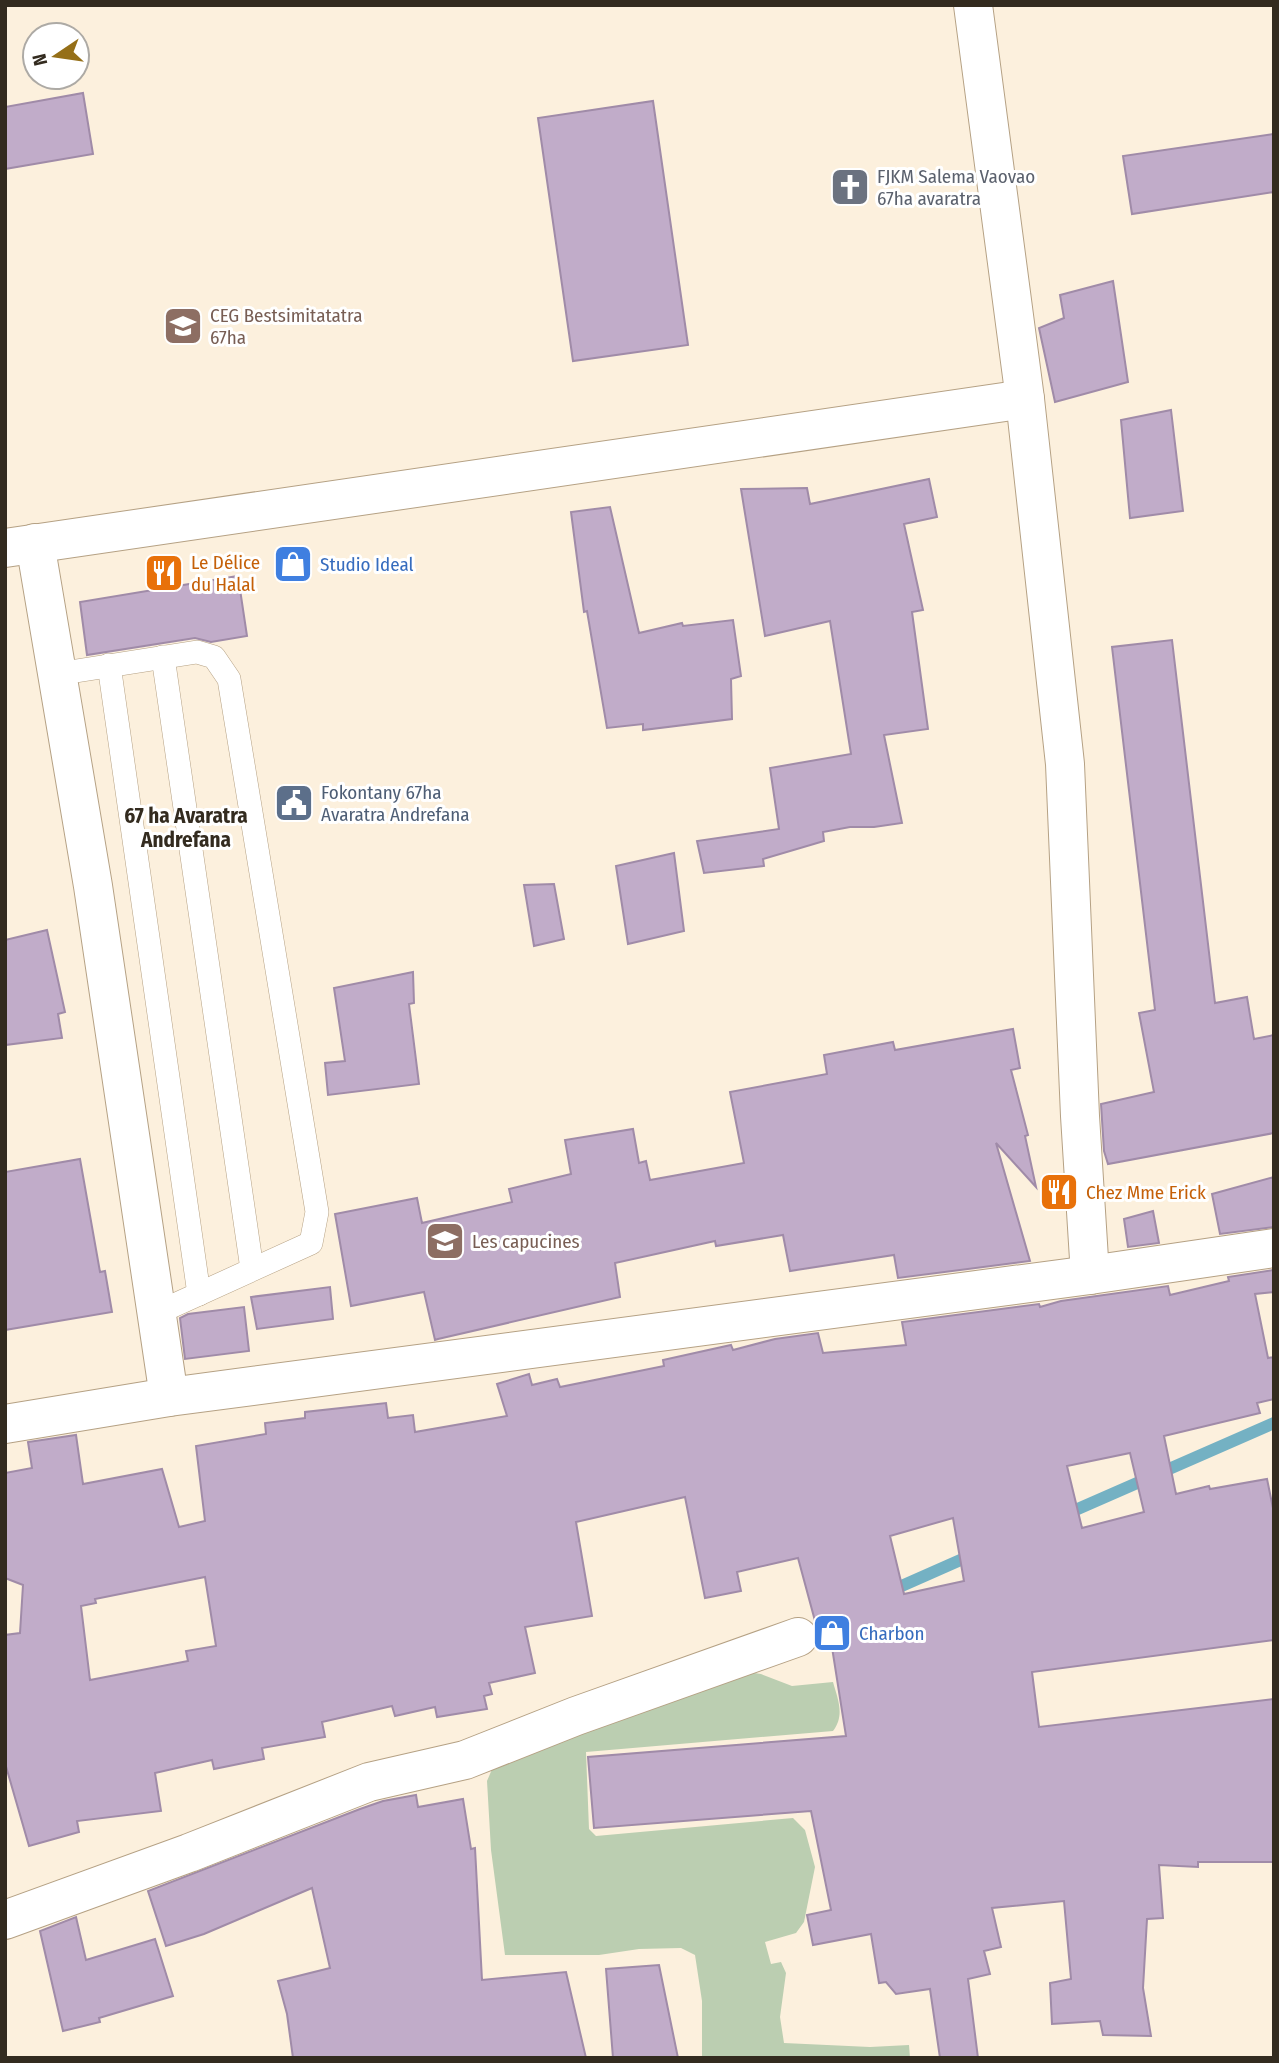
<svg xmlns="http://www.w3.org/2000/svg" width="1279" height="2063" font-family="'Fira Sans Condensed',sans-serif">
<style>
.green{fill:#bbceb1}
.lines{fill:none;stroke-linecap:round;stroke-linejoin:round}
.stream{stroke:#74b1c3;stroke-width:12}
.building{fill:#c1acc9;stroke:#a08ba8;stroke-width:2;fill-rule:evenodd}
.lane-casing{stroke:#b5a184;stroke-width:24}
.street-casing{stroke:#b5a184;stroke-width:40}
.secondary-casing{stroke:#b5a184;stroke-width:40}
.lane{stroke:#fff;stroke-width:23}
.street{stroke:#fff;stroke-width:38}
.secondary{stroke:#fff;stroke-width:38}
.labels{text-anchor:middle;stroke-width:6;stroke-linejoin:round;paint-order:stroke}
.worship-label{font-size:19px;fill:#5b616d;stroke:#fff;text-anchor:start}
.education-label{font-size:19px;fill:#785e54;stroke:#fff;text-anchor:start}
.food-label{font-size:19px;fill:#c56008;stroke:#fff;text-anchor:start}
.shop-label{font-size:19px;fill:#366cbe;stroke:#fff;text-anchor:start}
.service-label{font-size:19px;fill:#4e5e75;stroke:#fff;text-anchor:start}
.neighbourhood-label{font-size:21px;font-weight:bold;fill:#332b1f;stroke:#fff}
</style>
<rect width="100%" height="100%" fill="#fcf0dd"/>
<path class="green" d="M729,1669L761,1674L792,1686L833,1682C838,1700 845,1715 833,1731L586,1752L589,1829L596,1836L793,1818L805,1830L815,1867L804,1922L796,1933L765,1942L771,1964L781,1962L786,1973L780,2017L784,2043L870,2047L909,2045L910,2058H702V2001L695,1955L681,1948L639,1949L599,1955H505L491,1850L487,1781L496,1760Z"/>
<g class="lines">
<g class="stream">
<polyline points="1064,1515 1274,1423"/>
<polyline points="888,1592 974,1554"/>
</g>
</g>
<g class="building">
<polygon points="83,93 93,154 5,169 5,107"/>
<polygon points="653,101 688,345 573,361 538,118"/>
<polygon points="1274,134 1274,192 1132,214 1123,156"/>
<polygon points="1113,281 1128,382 1055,402 1039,328 1064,318 1060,295"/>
<polygon points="1171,410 1183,511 1130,518 1121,420"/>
<polygon points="929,479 937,517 904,524 923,610 912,612 928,729 884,735 902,823 874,827 850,827 823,832 824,841 763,859 764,866 704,873 697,841 779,829 770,768 851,754 830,621 765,636 741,489 807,488 810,504"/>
<polygon points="610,507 639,633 682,623 683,626 733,620 741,676 731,679 732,719 643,730 643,724 607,728 587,611 584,612 571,512"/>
<polygon points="238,576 247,636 211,642 195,638 87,655 80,602"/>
<polygon points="1172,640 1215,1003 1247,997 1254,1039 1274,1035 1274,1133 1108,1164 1104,1151 1101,1104 1154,1092 1139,1013 1155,1010 1112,647"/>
<polygon points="674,853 684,931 628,944 616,866"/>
<polygon points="554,884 564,939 534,946 524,885"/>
<polygon points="47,930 65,1012 58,1014 62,1038 5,1045 5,940"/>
<polygon points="413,972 414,1003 409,1004 419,1084 328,1095 325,1063 345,1061 334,988"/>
<polygon points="1013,1029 1020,1068 1011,1070 1028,1135 1025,1136 1036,1187 996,1143 1030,1261 898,1278 894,1255 790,1271 783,1235 716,1246 715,1241 615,1263 620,1297 438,1339 435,1340 424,1292 351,1306 335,1214 417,1198 422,1223 512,1202 509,1189 571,1174 565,1140 633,1129 639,1163 646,1161 650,1180 744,1163 730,1092 827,1074 824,1055 893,1042 895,1050"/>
<polygon points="80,1159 100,1272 105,1271 112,1312 5,1330 5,1172"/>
<polygon points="1274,1177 1274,1227 1220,1234 1212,1194"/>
<polygon points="1153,1211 1159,1243 1128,1247 1124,1219"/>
<path d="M1274,1270V1292L1255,1294L1268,1358L1274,1357V1399L1257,1403L1260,1413L1164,1436L1176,1494L1209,1486L1210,1489L1267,1479L1274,1513V1640L1032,1672L1039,1727L1274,1699V1862H1198V1867L1159,1865L1163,1918L1147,1919L1143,1988L1151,2036L1103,2035L1100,2021L1052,2024L1050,1983L1071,1979L1064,1901L992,1908L1001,1947L984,1951L990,1974L968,1979L978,2058H940L930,1989L896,1994L886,1982L879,1983L871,1934L813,1945L807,1915L831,1910L811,1811L594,1828L588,1757L846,1736L831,1641L821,1643L798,1558L737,1572L741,1591L705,1598L685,1497L576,1522L592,1616L525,1627L535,1673L489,1683L492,1694L484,1696L487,1709L437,1717L435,1707L395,1716L392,1706L322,1722L325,1737L262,1748L264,1759L214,1769L212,1760L155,1773L161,1811L77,1821L79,1832L29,1846L5,1763V1635L20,1633L23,1585L5,1578V1473L32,1468L28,1442L76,1435L83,1484L162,1469L179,1527L205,1521L196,1446L266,1434L265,1423L305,1418V1412L386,1403L388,1418L413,1415L415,1432L507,1416L497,1384L529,1374L532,1385L557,1379L560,1387L664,1366L663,1360L731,1345L733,1350L775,1339L818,1333L823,1353L906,1345L902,1322L1039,1304L1040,1307L1061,1301L1168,1286L1170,1295L1229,1281L1228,1277ZM1130,1453L1144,1512L1082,1528L1067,1466ZM953,1518L964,1581L904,1594L890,1536ZM205,1577L216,1646L186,1651L188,1661L90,1680L81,1606L96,1603L95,1599Z"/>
<polygon points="330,1287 333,1319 257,1329 251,1297"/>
<polygon points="244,1307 249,1351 185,1359 180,1318 188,1314"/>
<polygon points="416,1795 418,1807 463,1799 471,1849 475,1848 482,1980 566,1972 586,2058 293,2058 287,2014 278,1981 330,1968 312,1888 204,1934 166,1946 148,1891 360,1809 383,1801"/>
<polygon points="76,1917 86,1960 155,1939 173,1996 99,2018 100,2022 63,2031 40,1931"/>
<polygon points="659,1965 678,2058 613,2058 606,1969"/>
</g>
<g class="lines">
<g class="lane-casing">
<g id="lane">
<polyline points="163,657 252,1269"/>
<polyline points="109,665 199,1294"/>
<polyline points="57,674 197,652 214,657 229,679 317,1212 311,1243 157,1313"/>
</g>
</g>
<g class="street-casing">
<g id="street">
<polyline points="973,5 1025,399 1065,764 1080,1116 1090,1275"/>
<polyline points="35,543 93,886 169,1397"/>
<polyline points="5,548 1025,399"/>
<polyline points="5,1920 189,1853 369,1782 465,1760 576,1716 798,1637"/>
</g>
</g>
<g class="secondary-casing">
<polyline id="secondary" points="5,1424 169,1397 1090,1275 1274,1248"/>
</g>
<use href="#lane" class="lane"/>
<use href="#street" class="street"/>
<use href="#secondary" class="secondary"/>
</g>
<defs>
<g id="church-square" transform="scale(2.0125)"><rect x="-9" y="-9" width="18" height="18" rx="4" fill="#6b7280" stroke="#fff"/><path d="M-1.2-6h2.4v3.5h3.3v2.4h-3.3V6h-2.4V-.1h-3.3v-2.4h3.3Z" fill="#fff"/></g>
<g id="school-square" transform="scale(2.0125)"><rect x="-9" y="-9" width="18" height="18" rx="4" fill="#8d6e63" stroke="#fff"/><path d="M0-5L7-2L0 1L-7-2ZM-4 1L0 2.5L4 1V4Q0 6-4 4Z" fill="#fff"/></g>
<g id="shop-square" transform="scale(2.0125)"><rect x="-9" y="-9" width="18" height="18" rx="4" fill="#3f7fe0" stroke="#fff"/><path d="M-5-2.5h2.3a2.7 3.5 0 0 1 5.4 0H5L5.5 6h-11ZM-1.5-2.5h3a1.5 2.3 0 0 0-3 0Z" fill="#fff"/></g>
<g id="restaurant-square" transform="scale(2.0125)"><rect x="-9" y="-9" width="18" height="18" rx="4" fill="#e8710a" stroke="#fff"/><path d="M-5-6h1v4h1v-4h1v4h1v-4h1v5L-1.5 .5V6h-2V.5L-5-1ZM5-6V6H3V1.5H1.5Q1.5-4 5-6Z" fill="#fff"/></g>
<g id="civic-square" transform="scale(2.0125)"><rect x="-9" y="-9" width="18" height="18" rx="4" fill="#5c6f8a" stroke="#fff"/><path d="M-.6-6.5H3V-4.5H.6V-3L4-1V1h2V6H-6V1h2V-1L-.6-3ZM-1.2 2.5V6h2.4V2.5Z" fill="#fff"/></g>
</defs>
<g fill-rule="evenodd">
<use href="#church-square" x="850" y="187"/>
<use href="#school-square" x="183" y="326"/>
<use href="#shop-square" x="293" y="564"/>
<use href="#restaurant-square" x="164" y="573"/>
<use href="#civic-square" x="294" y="803"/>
<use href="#restaurant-square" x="1059" y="1192"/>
<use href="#school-square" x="445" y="1241"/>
<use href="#shop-square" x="832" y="1633"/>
</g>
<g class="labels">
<g class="worship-label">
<text x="877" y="183">FJKM Salema Vaovao<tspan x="877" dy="22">67ha avaratra</tspan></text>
</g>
<g class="education-label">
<text x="210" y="322">CEG Bestsimitatatra<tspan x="210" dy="22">67ha</tspan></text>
<text x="472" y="1248">Les capucines</text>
</g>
<g class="food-label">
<text x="191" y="569">Le Délice<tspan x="191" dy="22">du Halal</tspan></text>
<text x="1086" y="1199">Chez Mme Erick</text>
</g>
<g class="shop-label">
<text x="320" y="571">Studio Ideal</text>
<text x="859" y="1640">Charbon</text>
</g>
<g class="service-label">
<text x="321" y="799">Fokontany 67ha<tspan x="321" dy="22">Avaratra Andrefana</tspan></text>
</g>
<g class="neighbourhood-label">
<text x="186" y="823">67 ha Avaratra<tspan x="186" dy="24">Andrefana</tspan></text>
</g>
</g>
<rect width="1279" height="2063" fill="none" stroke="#332b1f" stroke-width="14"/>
<g transform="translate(56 56) rotate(257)"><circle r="33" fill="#ffffff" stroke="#adaaa5" stroke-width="2"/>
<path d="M0-5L12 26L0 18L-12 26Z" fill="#956f18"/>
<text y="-10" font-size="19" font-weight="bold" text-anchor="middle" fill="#332b1f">N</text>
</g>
</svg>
